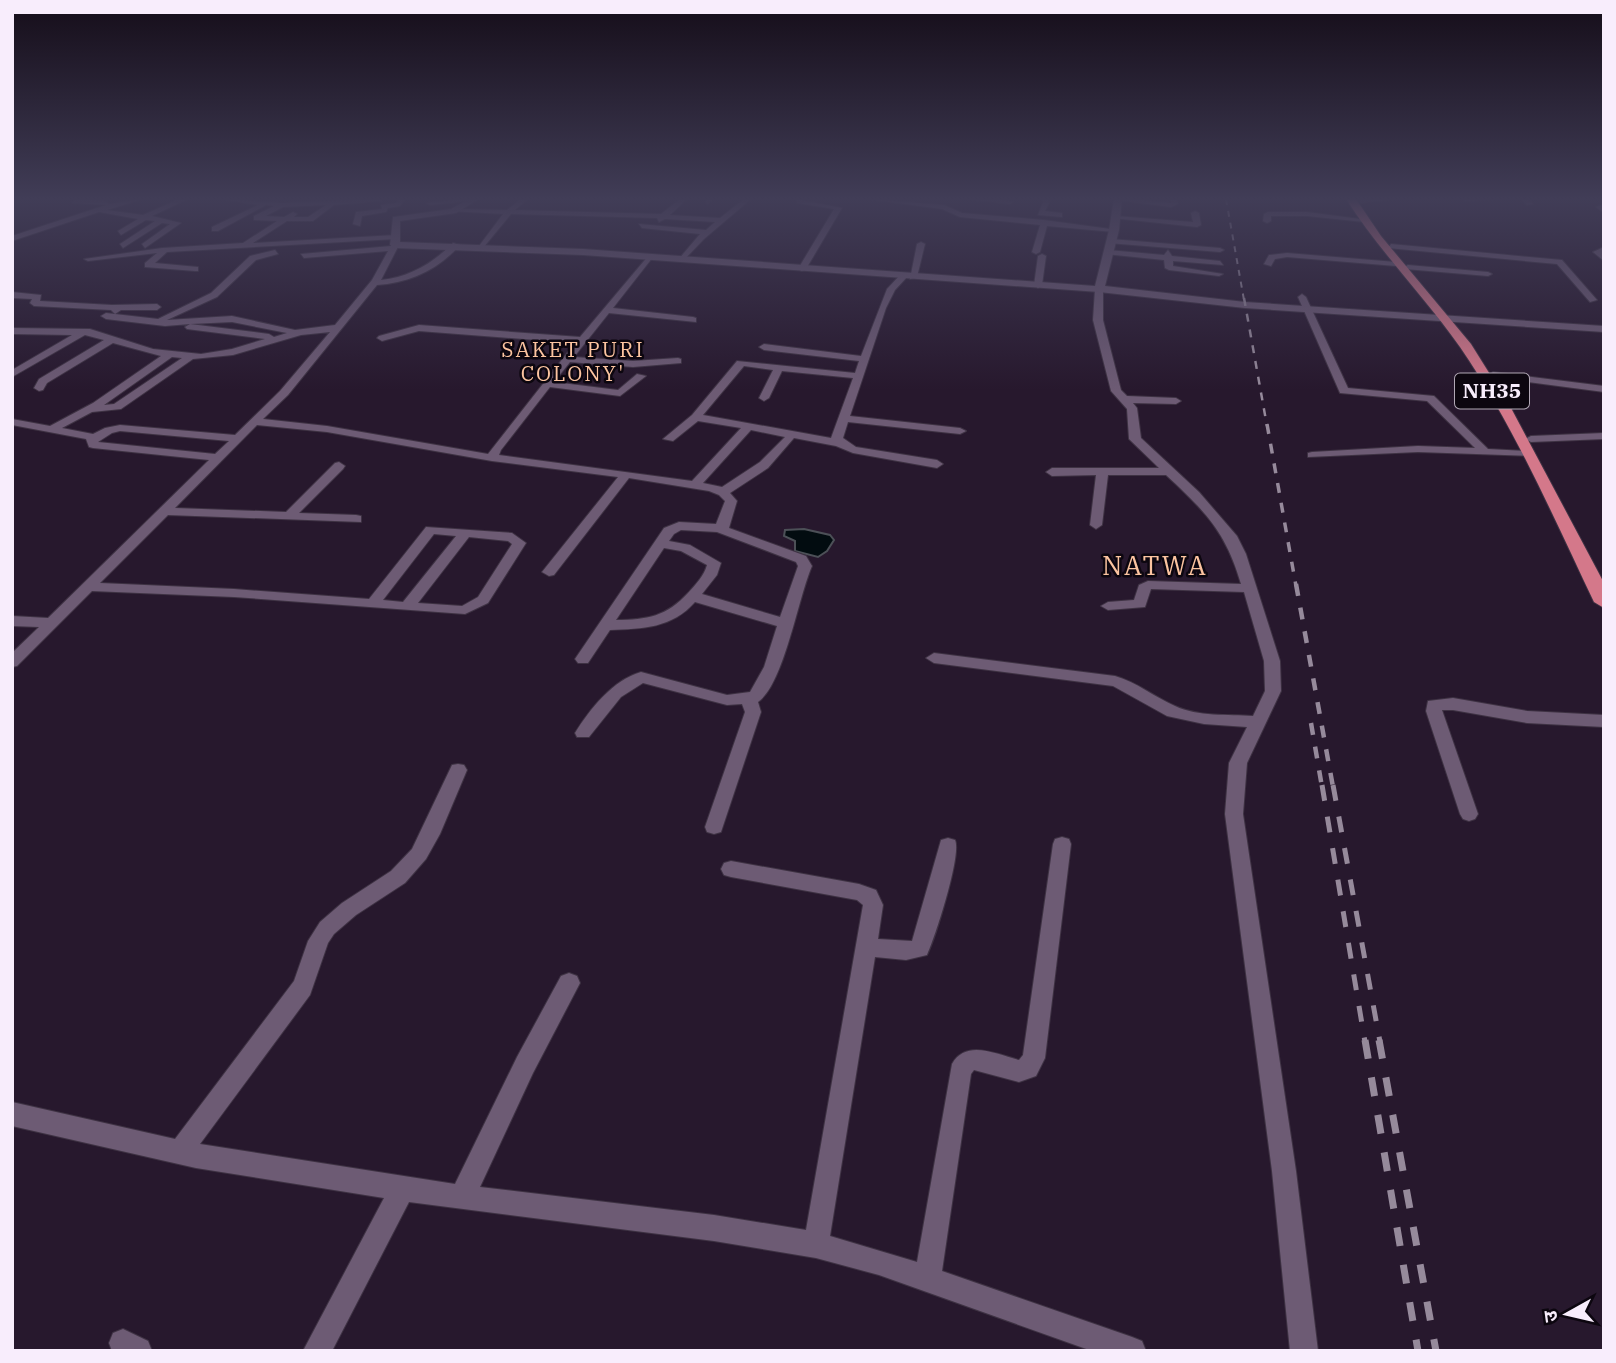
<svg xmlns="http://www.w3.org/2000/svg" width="1616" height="1363" font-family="'IBM Plex Serif','Noto Sans Devanagari',serif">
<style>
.water{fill:#020c10;stroke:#4c5057;stroke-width:2}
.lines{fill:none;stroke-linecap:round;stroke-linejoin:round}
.minor-casing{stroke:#3e3243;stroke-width:2}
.tertiary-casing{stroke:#3e3243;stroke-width:2}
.trunk-casing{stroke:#3e3243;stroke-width:2}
.minor{fill:#6d5b74;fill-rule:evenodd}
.tertiary{fill:#6d5b74;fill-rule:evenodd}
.trunk{fill:#d4788a;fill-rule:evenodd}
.rail-far5{stroke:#968a9b;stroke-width:2;stroke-dasharray:6 6;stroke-linecap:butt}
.rail-far4{stroke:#968a9b;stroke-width:2.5;stroke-dasharray:8 8;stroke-linecap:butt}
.rail-far3{stroke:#968a9b;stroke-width:3.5;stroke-dasharray:10 10;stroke-linecap:butt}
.rail-far2{stroke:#968a9b;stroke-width:4.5;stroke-dasharray:12 12;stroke-linecap:butt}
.rail-far1{stroke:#968a9b;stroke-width:5;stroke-dasharray:16 16;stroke-linecap:butt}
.rail{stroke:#968a9b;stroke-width:7;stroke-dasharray:19 19;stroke-linecap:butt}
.labels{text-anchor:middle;stroke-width:5;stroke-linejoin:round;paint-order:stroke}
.far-neighbourhood-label{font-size:21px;letter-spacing:2px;fill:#fcc4a0;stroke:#0c060f}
.shield{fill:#0c060f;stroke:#b1a8b5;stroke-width:2}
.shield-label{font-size:21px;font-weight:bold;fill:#f8edfc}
.quarter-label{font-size:26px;letter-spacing:2px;fill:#fcc4a0;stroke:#0c060f}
</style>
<rect width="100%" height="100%" fill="#27182d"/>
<polygon class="water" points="804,529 830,535 834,540 827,551 818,557 795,551 795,541 784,536 785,530"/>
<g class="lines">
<g class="minor-casing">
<g id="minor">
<polygon points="74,199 106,201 109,204 143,199 107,210 143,215 179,199 188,199 152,216 181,223 145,248 142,244 170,224 162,223 123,248 120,244 155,221 146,220 121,235 118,231 138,219 99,212 12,241 12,236 106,205 72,203"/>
<path d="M221,199L282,203L377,199L382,201L334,205L313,221H287L253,243L396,235L400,237L396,239L167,252L155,263L198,267V271H195L145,267V263L157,253L88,261L84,259L162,248L243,243L277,221L254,220V216L274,206L266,205L218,231H212V227L258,205ZM326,205L308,217H294L297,214L293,212L284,217L266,216L283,207Z"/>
<polygon points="399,199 405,199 400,206 388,208 386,212 362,216 360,226 353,224 356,212 382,209 381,205 396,203"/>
<polygon points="464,199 469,201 430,205 426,203"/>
<polygon points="521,199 528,199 515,210 661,214 680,199 687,199 670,215 720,218 744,199 751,199 704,239 682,262 678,260 700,234 642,228 639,224 706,230 715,222 665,219 659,222 657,218 511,214 483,248 479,246 503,214 449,211 453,209 507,210"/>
<polygon points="707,199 713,199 708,204 705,202"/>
<polygon points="796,199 842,208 806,269 802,271 798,269 834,209 797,203"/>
<polygon points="867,199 944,205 962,213 1044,220 1118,230 1114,232 1047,226 1040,252 1036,254 1032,252 1040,225 960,217 942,209"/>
<polygon points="966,199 998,199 1013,202 1010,204"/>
<polygon points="1041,199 1050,201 1045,211 1062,213 1062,217 1038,215 1043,202"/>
<polygon points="1130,199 1171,203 1171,199 1177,199 1178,204 1171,207 1115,200"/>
<polygon points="1361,199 1398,199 1361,203 1358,201"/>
<polygon points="1461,199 1502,199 1464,201"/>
<polygon points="1521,199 1528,199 1533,204 1527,205"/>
<polygon points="1604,204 1604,213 1596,207"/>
<polygon points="1195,211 1199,213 1201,225 1197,227 1112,218 1116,216 1193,222 1191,213"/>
<polygon points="1268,212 1307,212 1368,220 1364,222 1307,216 1271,216 1271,221 1267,223 1263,221 1264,214"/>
<polygon points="1111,239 1220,248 1224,250 1220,252 1108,243"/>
<polygon points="921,242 925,244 917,277 910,279 917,244"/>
<path d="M392,243L399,245L381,280C410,277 433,263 453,243L460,245C438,270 409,283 377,285L288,395L263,419L327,426L488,454L575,343L419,331L382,341L377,338L379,336L419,325L580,337L649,255L653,257L613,308L693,317L696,318V322L609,313L574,357L633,361L678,358L681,359V363L633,367L570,362L554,382L618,390L637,374L646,376L620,396L550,387L501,450L499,455L692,481L741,428L698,421L673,441L663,439L692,415L737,361L855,373L859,361L764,350L759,347L764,344L861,356L887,289L901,274L908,276L895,290L886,308L850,416L960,428L966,431L960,434L848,422L843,438L856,447L937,460L943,464L937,468L853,453L836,446L794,438L768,468L730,493L737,501L729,528L806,556L812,566C798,598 784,684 758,702L761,712L721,832L714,834L707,832L705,827L745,712L742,704L727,705L643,683L621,697L589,737H577L575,733C590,709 613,680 641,672L727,695L750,692L764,667L777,626L695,602C672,628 643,629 610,630L588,663H578L575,659L664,528L679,522L716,524L725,501L719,495L709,491L629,478L554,575L549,576L542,572L618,477L492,461L327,432L257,425L175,508L286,512L335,463L339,462L345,466L343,469L299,513L356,515L361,516V522L168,515L100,583L234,589L369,599L426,527L512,533L526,543L488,603L465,614L234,597L92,591L17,666L12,667V653L39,627L12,626V616L48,618L209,460L93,448L89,447L86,439L12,425V419L50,426L93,403L161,356L113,343L47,383L43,390L39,391L34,388L39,379L104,340L85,335L12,377V370L72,335L12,334V328L90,329L153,349L201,354L232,349L265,339L187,329L185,327L190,324L165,326L106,319L101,316L106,313L158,319L211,293L250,256L275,250L278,254L256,260L217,297L167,320L232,316L295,330L335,325L372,280L388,251L304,258L301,254L391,246ZM232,322L287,333L274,337L269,334L190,324ZM330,332L280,391L235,435L120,425L105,428L93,434L62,428L92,412L121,409L193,359L233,355L301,335ZM172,357L182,358L114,404L104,405ZM744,366L773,370L759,398L764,401L769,398L782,371L853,378L831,438L703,415ZM751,430L785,437L760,462L722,487L703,483ZM120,431L229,441L215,454L98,442L112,433ZM681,530L717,532L796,562L798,566L780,617L702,594L717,575L721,563L690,545L669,541L674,534ZM434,534L456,536L403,602L383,600ZM469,537L508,541L512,544L478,597L462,606L418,603ZM664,548L681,551L707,565C704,576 696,584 688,593C667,616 647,620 616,620Z"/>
<polygon points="1391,244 1562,260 1597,300 1590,302 1557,264 1388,248"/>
<polygon points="1604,247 1604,261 1593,252"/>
<polygon points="1108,250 1164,255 1168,250 1172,256 1220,261 1223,265 1173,261 1173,266 1223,274 1219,276 1169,270 1165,268 1164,260 1105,254"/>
<polygon points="1287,253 1396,262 1400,264 1396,266 1287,257 1275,259 1271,266 1264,264 1269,255"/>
<polygon points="1042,254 1046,256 1042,285 1038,288 1034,285 1038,256"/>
<polygon points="1408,265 1488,272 1492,274 1488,276 1405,269 1404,267"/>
<path d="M1099,286L1103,289V320L1121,390L1127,396L1176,398L1181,401L1176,404L1133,403L1137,408L1141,438L1199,492L1237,536L1246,554L1280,661L1281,691L1247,763L1243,814L1296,1171L1318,1351H1290L1272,1171L1225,814L1229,763L1247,727L1204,724L1167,716L1113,686L934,663L926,658L934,653L1115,676C1137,682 1154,697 1175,706C1198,717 1228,714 1253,716L1265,691L1264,661L1244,592L1151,589L1145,607L1108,610L1101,606L1108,602L1134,600L1139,585L1148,581L1241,584C1226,532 1205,511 1166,475H1108L1102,525L1096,529L1090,525L1096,475L1052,476L1046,472L1052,468H1159L1129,439L1127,409L1111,391L1093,320L1095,289Z"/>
<polygon points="12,292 41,295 40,301 112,305 157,304 161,307 157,310 121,310 115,314 111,310 34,306 30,303 32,299 12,298"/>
<polygon points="1302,294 1306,297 1348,388 1434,396 1488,449 1526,451 1532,454 1530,456 1418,452 1308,457 1308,453 1312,452 1418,446 1475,448 1427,401 1340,393 1298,297"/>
<polygon points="1493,372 1604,386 1604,392 1489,377 1488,375"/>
<polygon points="1604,433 1604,439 1531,442 1525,439 1531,436"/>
<polygon points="1453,698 1527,711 1604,715 1604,727 1527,723 1453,710 1442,710 1478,814 1475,819 1469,821 1463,819 1460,814 1426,711 1428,701"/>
<path d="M458,764L464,765L467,770L440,834L426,859L405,883L356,915L334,934L328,943L310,995L200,1144L455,1184L517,1057L561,976L569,973L577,976L580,983L533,1073L480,1187L714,1215L806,1230L863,905L857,900L731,877L724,875L721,869L724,863L731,861L859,884L876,890L883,905L878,939L912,941L941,840L948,838L955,840C962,854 935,938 927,955L906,960L875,957L830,1236L917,1262L952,1064C966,1039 996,1054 1019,1060L1023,1055L1053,844L1055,839L1062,837L1069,839L1071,844L1045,1058L1036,1076L1019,1082L974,1070L971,1074L942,1271L1132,1337L1142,1341L1146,1351H1092L879,1275L816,1258L714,1241L409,1202L332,1351H303L384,1198L196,1168L12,1126V1102L175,1139L294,981L308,941L320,922L342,903L391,871L412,849L452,765Z"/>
<polygon points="123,1329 148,1341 152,1351 112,1351 109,1343 113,1333"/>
</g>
</g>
<g class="tertiary-casing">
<polygon id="tertiary" points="469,199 479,199 456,213 400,221 400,242 583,249 1095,286 1109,230 1114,199 1122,199 1119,230 1105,286 1245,302 1604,326 1604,332 1245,308 1099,292 583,255 395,248 390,245 393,217 451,209"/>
</g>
<g class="trunk-casing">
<path id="trunk" d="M1346,199H1356L1381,236L1471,344L1511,408L1604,583V608L1594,602C1553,516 1514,426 1460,347C1424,296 1380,252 1346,199Z"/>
</g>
<use href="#minor" class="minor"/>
<use href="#tertiary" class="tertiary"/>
<use href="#trunk" class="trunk"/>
<polyline class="rail-far5" points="1226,199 1244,300"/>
<polyline class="rail-far4" points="1244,298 1267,426"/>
<polyline class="rail-far3" points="1267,424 1296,586"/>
<g class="rail-far2">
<polyline points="1296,584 1333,787"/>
<polyline points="1311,723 1322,787"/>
</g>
<g class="rail-far1">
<polyline points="1322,785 1365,1042"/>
<polyline points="1333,785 1380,1042"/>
</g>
<g class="rail">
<polyline points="1365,1040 1418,1351"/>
<polyline points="1379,1040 1436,1351"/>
</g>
</g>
<linearGradient id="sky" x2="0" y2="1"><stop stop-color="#150d19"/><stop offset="0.51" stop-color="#413d57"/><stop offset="1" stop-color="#413d57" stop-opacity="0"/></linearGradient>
<rect width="1616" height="390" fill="url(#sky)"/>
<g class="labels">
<g class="far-neighbourhood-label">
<text x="573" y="357">SAKET PURI<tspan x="573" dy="24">COLONY'</tspan></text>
</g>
<rect class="shield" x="1455" y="373.5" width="74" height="35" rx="5"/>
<g class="shield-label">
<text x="1492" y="398">NH35</text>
</g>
<g class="quarter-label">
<text x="1155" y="575">NATWA</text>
</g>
</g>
<rect width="1616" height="1363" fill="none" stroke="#f8edfc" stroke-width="28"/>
<g transform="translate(1567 1314) rotate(262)" stroke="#0c060f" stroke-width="5" paint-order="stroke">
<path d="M0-5L12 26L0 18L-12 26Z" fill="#f8edfc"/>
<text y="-10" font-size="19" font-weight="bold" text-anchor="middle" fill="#f8edfc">उ</text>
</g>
</svg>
